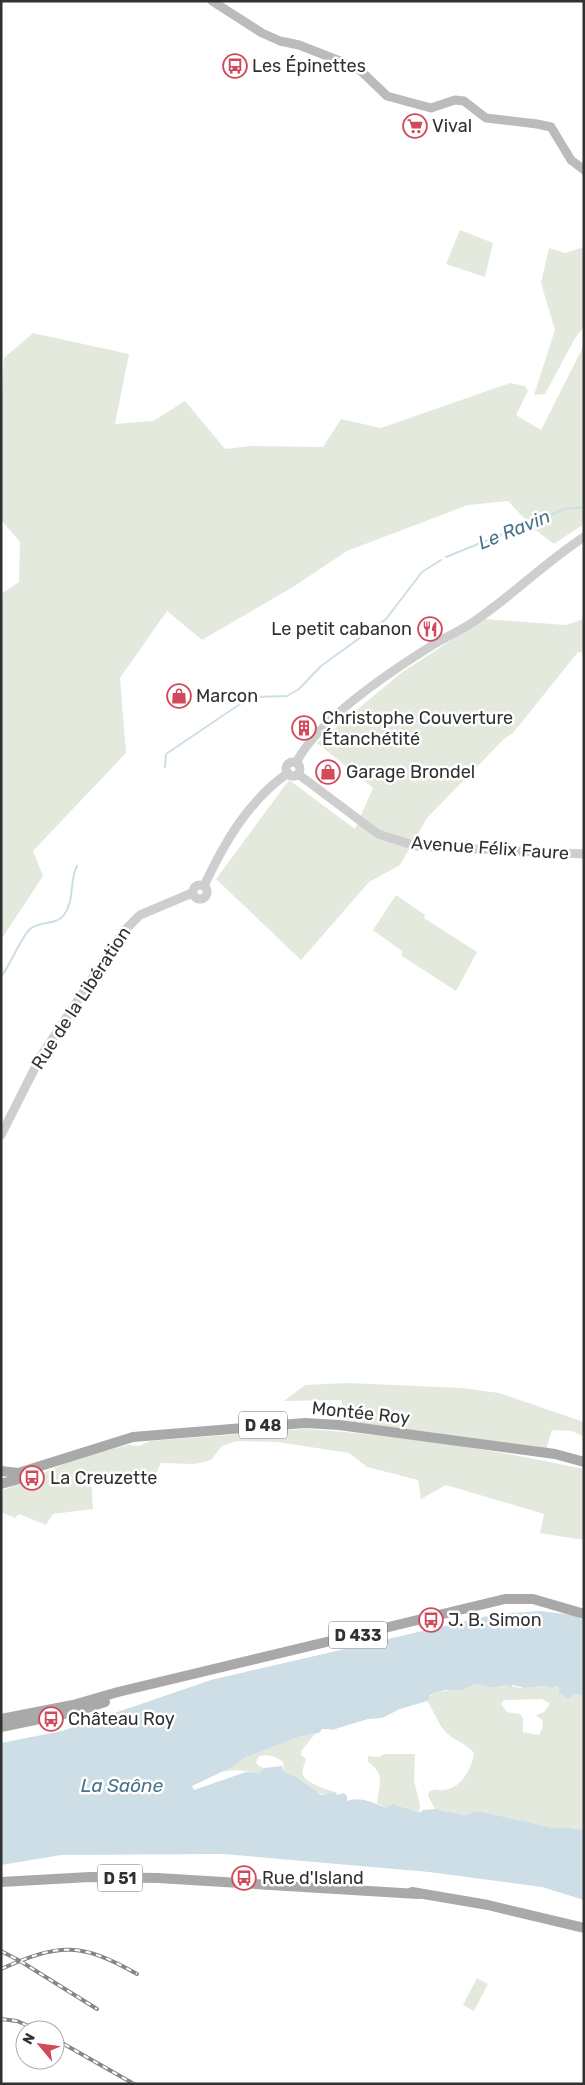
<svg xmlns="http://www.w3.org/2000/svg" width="585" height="2085" font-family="Rubik,sans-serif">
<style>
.green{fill:#e4e9de;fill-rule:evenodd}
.water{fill:#cddee7}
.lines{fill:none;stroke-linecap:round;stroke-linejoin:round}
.stream{stroke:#cddee7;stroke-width:2}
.tertiary{stroke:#cecece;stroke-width:9}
.secondary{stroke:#bbb;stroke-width:9}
.primary{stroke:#a9a9a9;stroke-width:10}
.rail-casing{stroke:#868686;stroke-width:4}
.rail{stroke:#fff;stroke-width:2;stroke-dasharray:5.5;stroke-linecap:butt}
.labels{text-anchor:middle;stroke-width:5;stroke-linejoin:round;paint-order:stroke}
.shield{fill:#fff;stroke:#6f6f6f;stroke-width:1}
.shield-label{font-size:16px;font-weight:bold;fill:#313131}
.poi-label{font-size:18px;fill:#313131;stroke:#fff;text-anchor:start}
.street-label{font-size:18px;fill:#313131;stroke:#fff}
.water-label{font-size:19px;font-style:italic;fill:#48738a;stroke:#fff}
</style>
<rect width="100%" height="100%" fill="#fff"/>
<g class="green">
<polygon points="460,230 493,243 485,277 446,264"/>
<polygon points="584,247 584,326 574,340 545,394 534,395 555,330 541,283 549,248 565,253"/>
<polygon points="33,333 129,354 115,424 153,421 185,401 225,449 251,446 323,447 341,419 381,428 510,383 525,386 528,391 516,415 541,430 584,345 584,524 554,544 534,529 508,501 468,505 347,551 293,587 202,640 167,611 120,678 126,753 33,851 43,876 1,940 1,594 19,582 20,542 1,520 1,407 4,358"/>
<polygon points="484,619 566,625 584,619 584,653 578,652 513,733 504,739 427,818 400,865 369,882 301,960 216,879 289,780 355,829 373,788 317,743 401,673"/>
<polygon points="396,895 425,915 424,918 477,952 456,991 402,956 402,951 373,930"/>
<polygon points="348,1383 463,1388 499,1393 584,1422 584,1437 572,1431 552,1430 546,1450 341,1420 342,1400 284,1401 305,1385"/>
<path d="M304,1429C398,1435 492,1449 584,1469V1540L540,1533L544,1514L446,1485L421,1499L418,1480L367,1467L349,1453L277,1442L237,1441L222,1446L211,1460L194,1464L161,1463L156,1473L91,1479L93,1509L53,1514L46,1525L19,1514L15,1518L1,1512V1491L80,1457L128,1445L139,1446L150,1441Z"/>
<path d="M476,1684L493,1688L506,1685L521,1688L544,1686L552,1688L559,1686L558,1692L569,1700L574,1694L584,1695V1830L571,1828H554L483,1812H475L464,1815L435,1809L428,1796L429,1792C437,1788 437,1791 444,1790C462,1788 472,1768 474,1753C465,1742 451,1740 443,1729C438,1723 433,1709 427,1701L428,1697C442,1688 461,1691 476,1684ZM542,1699L550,1704L544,1712L536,1715L542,1720L543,1726L539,1735L523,1732V1718L520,1714L507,1712L501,1704L504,1700Z"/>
<path d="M315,1734L302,1750L301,1755L306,1759C305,1764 301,1770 303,1775C307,1784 326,1789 335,1792C315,1799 314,1788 299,1778C295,1775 289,1776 284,1772L283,1762C275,1756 268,1754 259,1756L256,1763L259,1766L264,1768L259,1773C243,1772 238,1768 222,1772L247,1756H250L298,1737Z"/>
<path d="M385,1754H415L414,1781L420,1805L419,1813L398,1805L386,1808L377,1803C379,1785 386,1774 368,1762V1756L379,1757Z"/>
<polygon points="477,1978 488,1984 474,2011 463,2005"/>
</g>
<path class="water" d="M541,1611L572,1615L584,1620V1695L574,1694L569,1700L558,1692L559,1688L557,1686L552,1688L544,1686L524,1688L513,1685L510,1687L506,1685L493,1688L476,1684L461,1690H445L430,1695L427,1701L400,1709L382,1718L368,1719L332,1730L329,1729H322L319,1733L298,1737L250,1756H247L230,1768L192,1786L194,1790L246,1772L259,1773L264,1768L282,1766L284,1772L297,1777L321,1795L335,1792L337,1793L336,1795L344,1793L347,1796V1801C360,1796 374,1803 386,1808L393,1804C402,1807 411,1809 419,1813L423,1810L435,1809L464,1815L475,1812H483L554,1828H571L584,1830V1900L542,1887L429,1872L224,1854L61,1855L1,1865V1743L62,1731L211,1680L496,1614Z"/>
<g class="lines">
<g class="stream">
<polyline points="446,557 565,509 584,507"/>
<polyline points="165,767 166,754 237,706 253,697 287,696 299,689 321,666 386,619 422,572 441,560"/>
<path d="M1,977C10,965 20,940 29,930C39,920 56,926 64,915C75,900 69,882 77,866"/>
</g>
<g class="tertiary">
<circle cx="293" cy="769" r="7"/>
<path d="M296,763C318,719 394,669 436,643C450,635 466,628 479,618C515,593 547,561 584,537"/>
<polyline points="298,774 378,834 416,846 584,854"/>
<circle cx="200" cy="892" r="7"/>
<path d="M204,886C224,843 248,801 288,773"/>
<polyline points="1,1135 41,1056 123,932 140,915 192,893"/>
</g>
<polyline class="secondary" points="212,1 262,33 280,41 299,45 340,61 361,71 387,96 431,108 455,100 464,101 486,118 537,124 551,127 571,160 584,170"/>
<g class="primary">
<polyline points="1,1471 18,1473 133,1437 305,1423 339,1425 555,1454 584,1462"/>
<polyline points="1,1484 29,1476"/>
<polyline points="1,1719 73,1705 118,1692 505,1599 533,1599 584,1614"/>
<polyline points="1,1727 78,1711 105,1702"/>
<polyline points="1,1882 90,1877 158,1878 418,1894"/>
<polyline points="412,1892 488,1905 584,1928"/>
</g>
<g class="rail-casing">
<g id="rail">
<polyline points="1,1951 20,1961 97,2009"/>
<path d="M1,1969C59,1943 81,1942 137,1974"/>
<polyline points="1,2019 17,2021 38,2030"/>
<polyline points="55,2039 134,2084"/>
</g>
</g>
<use href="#rail" class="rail"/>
</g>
<defs>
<g id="bus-ring" transform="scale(1.25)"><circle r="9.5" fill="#fff" stroke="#d04a5b" stroke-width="1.5"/><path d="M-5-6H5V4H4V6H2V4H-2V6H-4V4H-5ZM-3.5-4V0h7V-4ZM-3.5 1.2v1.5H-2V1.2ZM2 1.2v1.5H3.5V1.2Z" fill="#d04a5b"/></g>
<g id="supermarket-ring" transform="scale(1.25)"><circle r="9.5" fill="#fff" stroke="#d04a5b" stroke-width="1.5"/><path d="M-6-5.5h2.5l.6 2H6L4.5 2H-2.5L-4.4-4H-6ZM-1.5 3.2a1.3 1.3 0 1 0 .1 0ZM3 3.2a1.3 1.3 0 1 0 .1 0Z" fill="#d04a5b"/></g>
<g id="restaurant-ring" transform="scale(1.25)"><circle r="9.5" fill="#fff" stroke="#d04a5b" stroke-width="1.5"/><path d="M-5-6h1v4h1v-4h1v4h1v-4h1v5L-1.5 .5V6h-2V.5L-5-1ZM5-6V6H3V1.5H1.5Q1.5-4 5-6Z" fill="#d04a5b"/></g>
<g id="shop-ring" transform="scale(1.25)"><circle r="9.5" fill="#fff" stroke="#d04a5b" stroke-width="1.5"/><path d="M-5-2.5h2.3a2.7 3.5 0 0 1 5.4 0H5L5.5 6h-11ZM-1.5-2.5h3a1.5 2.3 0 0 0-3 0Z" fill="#d04a5b"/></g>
<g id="building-ring" transform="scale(1.25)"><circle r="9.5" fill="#fff" stroke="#d04a5b" stroke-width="1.5"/><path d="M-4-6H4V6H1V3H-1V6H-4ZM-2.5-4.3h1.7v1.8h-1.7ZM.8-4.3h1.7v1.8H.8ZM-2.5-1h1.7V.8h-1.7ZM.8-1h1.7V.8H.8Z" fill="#d04a5b"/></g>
</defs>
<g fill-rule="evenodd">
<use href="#bus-ring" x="235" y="66"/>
<use href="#supermarket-ring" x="415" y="126"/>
<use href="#restaurant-ring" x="430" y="629"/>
<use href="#shop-ring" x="179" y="696"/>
<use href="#building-ring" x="304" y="728"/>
<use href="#shop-ring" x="328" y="772"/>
<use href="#bus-ring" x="32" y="1478"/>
<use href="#bus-ring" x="431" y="1620"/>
<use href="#bus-ring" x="51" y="1719"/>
<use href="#bus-ring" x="244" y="1878"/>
</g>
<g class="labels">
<g class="shield">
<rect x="239" y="1411.5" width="48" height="27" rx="4"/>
<rect x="329" y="1621.5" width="58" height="27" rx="4"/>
<rect x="97.5" y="1864.5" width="45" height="27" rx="4"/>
</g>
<g class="shield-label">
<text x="263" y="1431">D 48</text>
<text x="358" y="1641">D 433</text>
<text x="120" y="1884">D 51</text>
</g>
<g class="poi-label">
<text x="252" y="72">Les Épinettes</text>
<text x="432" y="132">Vival</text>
<text x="412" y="635" text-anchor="end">Le petit cabanon</text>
<text x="196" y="702">Marcon</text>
<text x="322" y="724">Christophe Couverture<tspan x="322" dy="21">Étanchétité</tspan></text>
<text x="346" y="778">Garage Brondel</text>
<text x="50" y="1484">La Creuzette</text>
<text x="448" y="1626">J. B. Simon</text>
<text x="68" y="1725">Château Roy</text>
<text x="262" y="1884">Rue d'Island</text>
</g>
<g class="street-label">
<text transform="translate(490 848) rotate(4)" y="6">Avenue Félix Faure</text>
<text transform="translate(81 998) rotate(-57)" y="6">Rue de la Libération</text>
<text transform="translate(361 1413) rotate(6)" y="6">Montée Roy</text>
</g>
<g class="water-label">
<text transform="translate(514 529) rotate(-22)" y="7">Le Ravin</text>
<text x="122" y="1792">La Saône</text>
</g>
</g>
<rect width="585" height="2085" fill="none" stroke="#313131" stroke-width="5"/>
<g transform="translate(40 2045) rotate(299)"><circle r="24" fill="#ffffff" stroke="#adadad"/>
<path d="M0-4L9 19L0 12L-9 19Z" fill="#d04a5b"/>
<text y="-8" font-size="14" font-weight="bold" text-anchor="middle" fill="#313131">N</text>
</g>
</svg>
